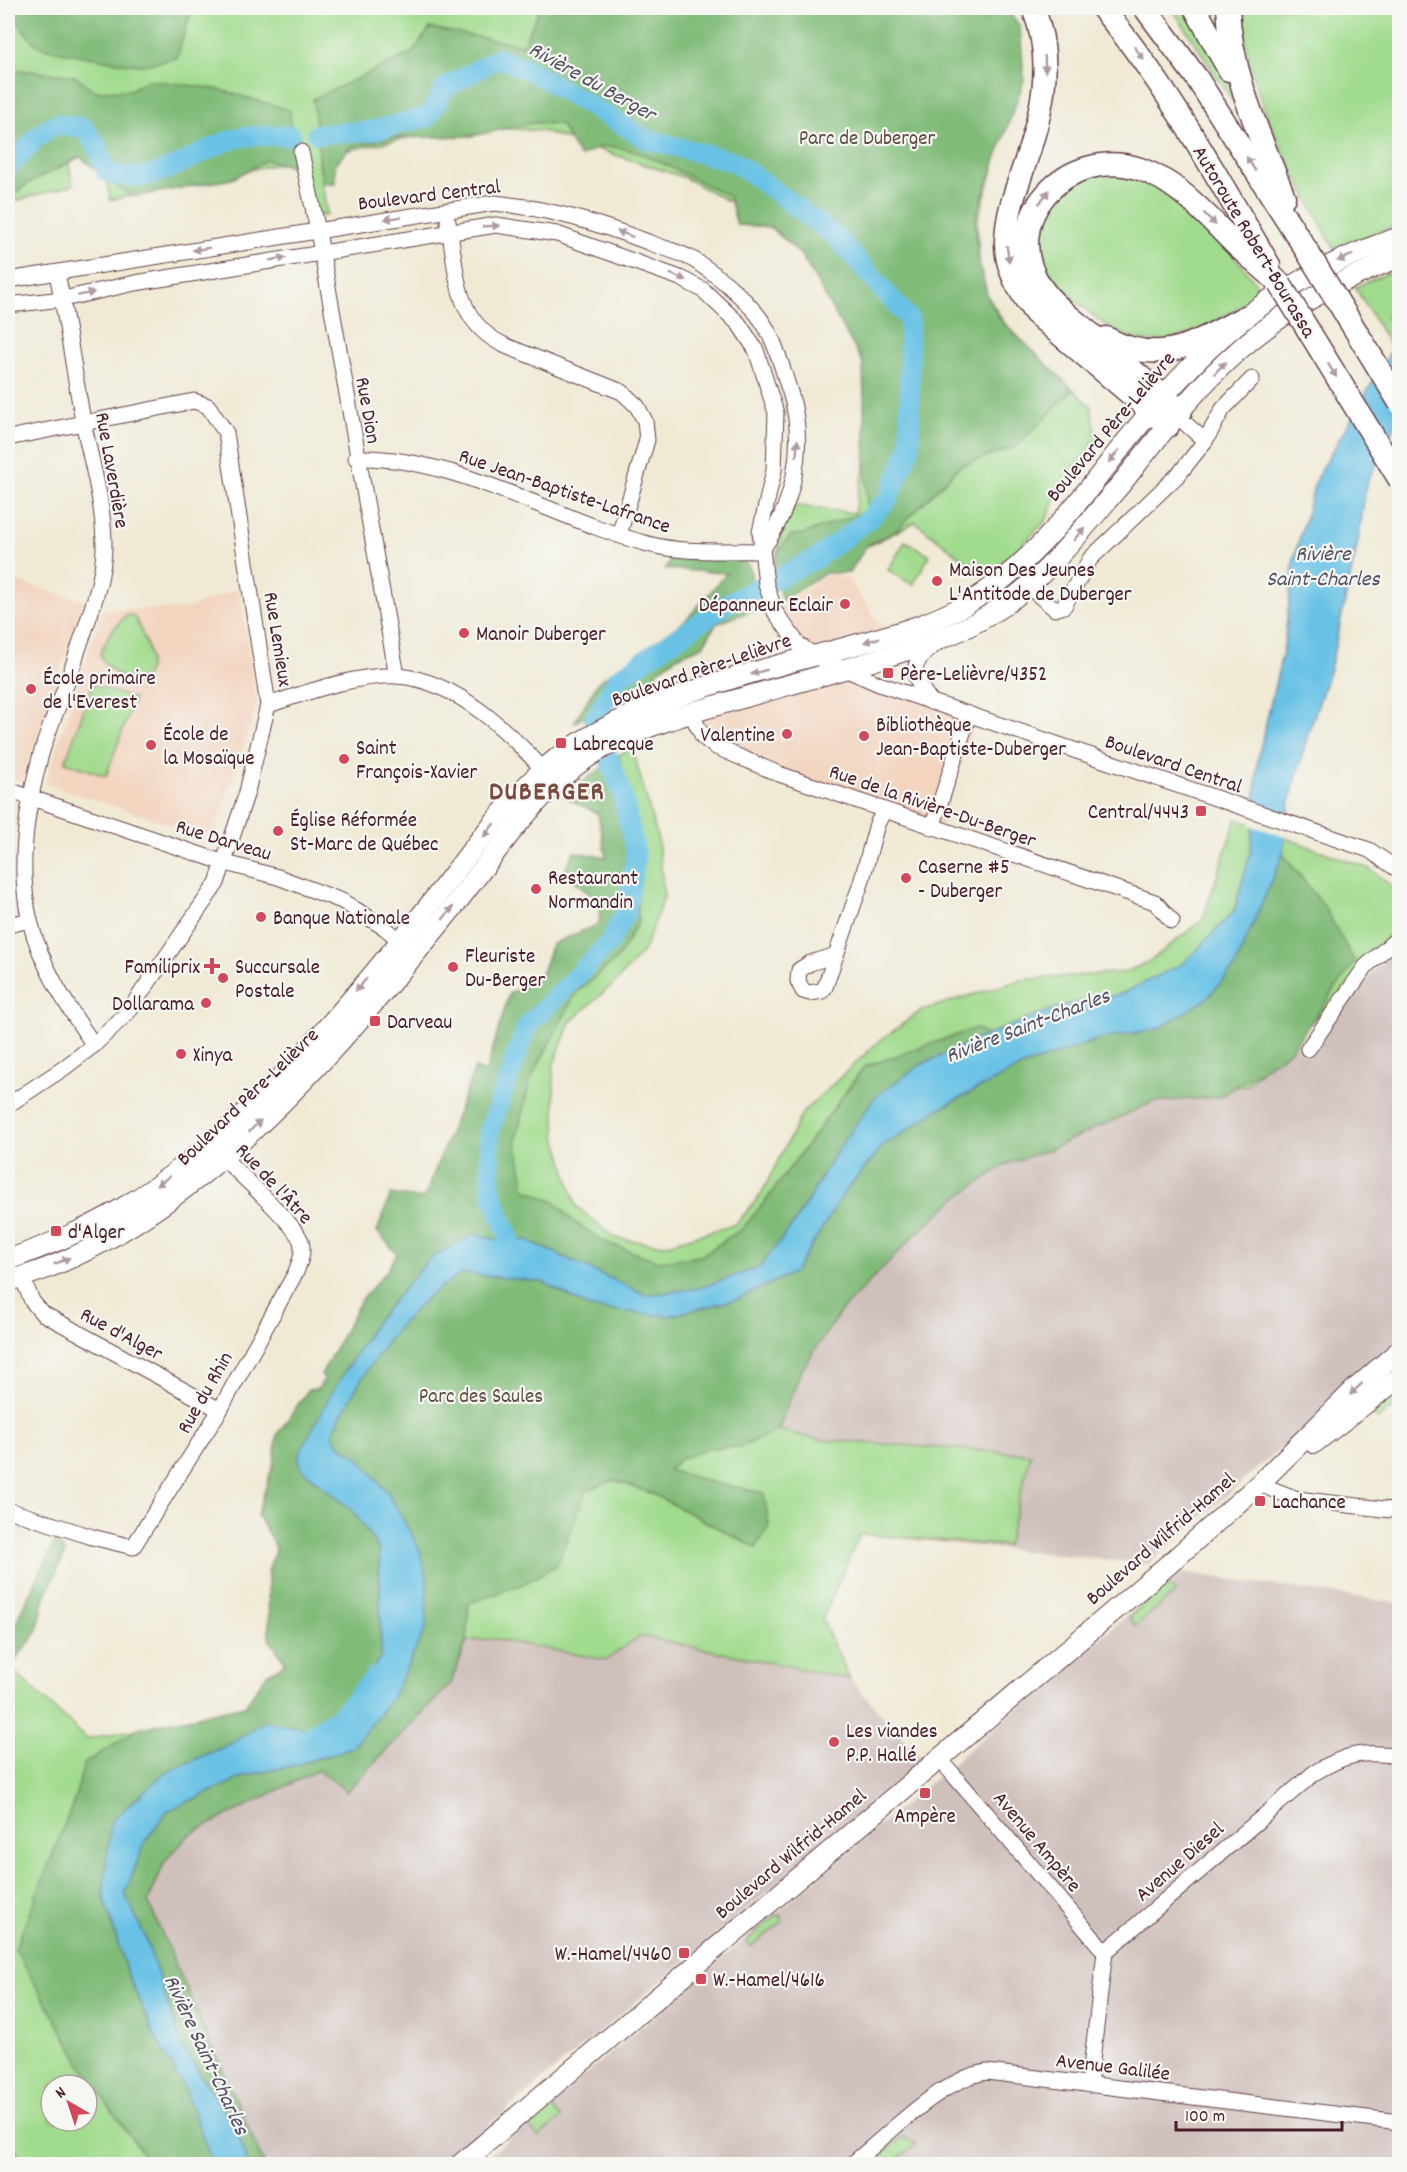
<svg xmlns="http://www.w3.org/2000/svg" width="1407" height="2172" font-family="Dekko,sans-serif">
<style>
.built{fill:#f3d4bf}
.industrial{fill:#cfc0bb}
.green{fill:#a1db8d;stroke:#767d5c;stroke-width:1.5;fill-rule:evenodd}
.forest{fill:#80bb78;stroke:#656d52;stroke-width:1.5}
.water{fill:#69c2e6;stroke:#5a7088;stroke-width:1.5}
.pier{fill:#f0ead5}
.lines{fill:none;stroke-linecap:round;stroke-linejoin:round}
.river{stroke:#69c2e6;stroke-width:20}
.minor-casing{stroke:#633d44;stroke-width:17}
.major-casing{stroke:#633d44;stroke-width:22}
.highway-casing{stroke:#633d44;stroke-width:25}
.minor{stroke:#fff;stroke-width:15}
.major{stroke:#fff;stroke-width:20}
.highway{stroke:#fff;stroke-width:22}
.highway-bridge-casing{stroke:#633d44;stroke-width:25;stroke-linecap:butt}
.highway-bridge{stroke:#fff;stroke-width:22}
.oneway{fill:#ae9aa0}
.poi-dot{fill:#d1495b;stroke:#f6f6f2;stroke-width:2}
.labels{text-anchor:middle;stroke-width:4.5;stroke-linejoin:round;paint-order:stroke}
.park-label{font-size:21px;fill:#604e44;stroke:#f6f6f2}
.street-label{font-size:21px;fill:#4a1f2b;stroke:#f6f6f2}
.poi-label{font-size:21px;fill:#4a1f2b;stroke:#f6f6f2;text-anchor:start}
.water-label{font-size:22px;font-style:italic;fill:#535063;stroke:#f6f6f2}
.district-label{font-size:27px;font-weight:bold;letter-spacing:1.5px;fill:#7b4b41;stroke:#f6f6f2}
</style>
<rect width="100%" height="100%" fill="#f6f6f2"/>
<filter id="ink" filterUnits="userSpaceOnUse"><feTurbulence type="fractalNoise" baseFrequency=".0167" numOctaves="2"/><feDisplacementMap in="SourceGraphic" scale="12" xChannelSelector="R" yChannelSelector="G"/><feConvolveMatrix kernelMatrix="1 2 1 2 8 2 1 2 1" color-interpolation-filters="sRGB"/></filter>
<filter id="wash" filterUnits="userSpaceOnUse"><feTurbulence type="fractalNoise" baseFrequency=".008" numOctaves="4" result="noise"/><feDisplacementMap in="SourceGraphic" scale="24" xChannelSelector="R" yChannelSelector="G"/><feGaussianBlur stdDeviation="1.35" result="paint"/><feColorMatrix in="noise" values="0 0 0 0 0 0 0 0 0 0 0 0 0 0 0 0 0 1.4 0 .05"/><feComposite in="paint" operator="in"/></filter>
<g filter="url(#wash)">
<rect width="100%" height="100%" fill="#f0ead5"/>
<g class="built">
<polygon points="827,575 846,577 889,635 815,656 775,612"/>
<polygon points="8,579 85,601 22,781 8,776"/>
<polygon points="239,588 257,705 213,838 45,784 103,609 186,609"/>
<polygon points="845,669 977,715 939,831 714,746 691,713"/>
</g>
<g class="industrial">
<polygon points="1399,946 1399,1347 1356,1388 1256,1469 1148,1564 860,1534 821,1440 778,1430 802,1369 841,1311 914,1236 955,1199 1007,1164 1051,1149 1153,1102 1174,1099 1290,1051"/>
<polygon points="1179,1572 1399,1603 1399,2164 479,2164"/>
<polygon points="640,1636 850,1679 923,1761 442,2164 264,2164 148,1901 165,1861 190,1834 318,1770 347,1791 451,1683 466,1641 494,1639 605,1660"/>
</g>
<g class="green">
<polygon points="8,8 1004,8 994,166 977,222 980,272 988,297 1009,330 1091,406 1097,439 1060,486 1047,519 1024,543 985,576 915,522 869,546 858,528 774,563 790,505 854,513 866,459 870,368 799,250 747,211 683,177 542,131 501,128 420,135 318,157 327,214 306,220 292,161 110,200 106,172 61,125 73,185 8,203"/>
<polygon points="1172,8 1192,8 1242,105 1237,108"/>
<path d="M1243,8H1399V224L1335,250C1297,178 1242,89 1243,8Z"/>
<path d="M1095,173C1108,175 1125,174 1137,178C1176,193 1238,256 1261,291C1228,314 1197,338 1155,341C1125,342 1104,325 1083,307C1054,282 1023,252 1047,212C1050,206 1053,197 1059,193C1069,185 1083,179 1095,173Z"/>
<polygon points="1399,268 1399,330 1392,349 1355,287"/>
<polygon points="905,541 930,555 913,585 888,570"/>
<path d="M127,614L135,617C140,631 153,651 149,667C143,695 107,674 100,654L110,633Z"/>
<polygon points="93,684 134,699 106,776 65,762"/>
<polygon points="632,747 658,840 664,897 645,948 619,979 570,1022 553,1066 556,1136 576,1206 615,1238 664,1245 736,1224 760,1196 803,1112 878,1042 922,1010 1021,980 1126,972 1150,961 1203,919 1236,819 1255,825 1254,851 1236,912 1186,965 702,1294 508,1243 486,1130 603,941 614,796 602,765"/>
<path d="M1283,837L1370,869L1399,892V924L1338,996L1247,1085L1134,1104L1005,1158L914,1230L785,1372L766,1435L778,1430L821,1440L1031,1454L1007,1546L860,1534L822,1620L850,1679L640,1636L606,1660L494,1639L467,1641L451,1683L347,1791L318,1770L190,1834L165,1861L148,1902L264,2164H8V1666L87,1739L261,1704L299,1638L668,1314L1157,1025ZM674,1464L667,1470L714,1484L756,1548L653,1494L614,1480L587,1490L590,1481ZM51,2085H87V2121H51Z"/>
<polygon points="1399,1391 1399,1402 1378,1420 1373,1414"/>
<polygon points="1168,1584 1176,1592 1135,1626 1129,1617"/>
<polygon points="776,1915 781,1916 782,1922 750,1947 747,1941"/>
<polygon points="551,2107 562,2118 538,2137 529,2126"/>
<polygon points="903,2137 916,2144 891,2164 871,2164"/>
</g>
<g class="forest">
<path d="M12,8H192L177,58C165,60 153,64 141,65C134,66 48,50 41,47C30,43 15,18 12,8Z"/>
<path d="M540,8H1005L1020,26L1024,80L975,219L977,256L988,297L1001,320L1073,390L1017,446L960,466L896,531L867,545L849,573H825L782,600C774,570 768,560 791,535L803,534L867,511L863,363L802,256L771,227L737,225L729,196C697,183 633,141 601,147C594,149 586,154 580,157L560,124L532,123L472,136L393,138L350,147L335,165V184L322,182L313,99L412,53L430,28L523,45Z"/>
<polygon points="19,70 75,76 95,91 130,90 148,80 217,89 290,110 294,167 266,160 232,179 131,197 80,157 29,183 8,198 8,75"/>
<polygon points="1399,307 1399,330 1397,332 1387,317 1392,308"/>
<polygon points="672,558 742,558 750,568 756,609 716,624 703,646 677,657 659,670 643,693 611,702 574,723 598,682 686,620 727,573 665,569"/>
<polygon points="619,756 636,826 638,922 618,958 576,993 530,1081 516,1140 525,1189 555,1202 575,1223 610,1244 659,1261 701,1256 742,1229 767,1199 864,1067 976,1028 987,1035 922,1064 834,1156 795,1222 761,1267 700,1288 646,1295 527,1240 495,1239 473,1234 429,1259 375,1323 331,1394 302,1469 353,1511 379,1549 381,1655 355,1701 323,1732 265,1721 232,1743 165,1773 103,1894 126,1969 153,2032 184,2088 213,2164 144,2164 148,2161 91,2081 15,1949 75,1798 84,1764 137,1729 245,1706 267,1674 286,1663 269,1639 268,1572 276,1547 257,1515 274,1462 277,1435 308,1390 318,1389 325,1378 321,1375 361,1300 386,1272 397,1254 377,1231 391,1194 424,1199 475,1068 486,1072 509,994 541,975 552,944 599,924 601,904 564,872 574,852 606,857 598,814 563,796"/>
<path d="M1283,854L1323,905L1355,962L1290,1051L1219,1097L1153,1102L1051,1149L1007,1164L955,1199L914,1236L841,1311L802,1369L778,1430L741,1447L710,1448L680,1459L668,1470L714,1483L764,1493L769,1526L756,1548L653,1494L614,1480L587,1490L557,1565L523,1584L469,1603L466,1641L451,1683L347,1791L318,1770L190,1834L165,1861L148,1902L264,2164H247L237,2130L182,2047L146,1939L125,1894L145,1841L167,1811L247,1775L296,1765L352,1748L391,1699L426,1628L360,1459L339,1445L332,1434C354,1386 388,1332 428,1297C438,1288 451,1281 462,1272L543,1282L590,1308L738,1299L844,1193L883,1146L940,1108L1023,1066L1103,1038L1158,1029L1234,968Z"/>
<polygon points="56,1540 65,1553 45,1597 37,1632 17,1658 8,1679 8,1639"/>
<polygon points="8,2138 9,2140 24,2164 8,2164"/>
</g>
<path class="water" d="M1399,330V417L1366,485L1359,537L1330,669L1306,741L1290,801L1283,854L1234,968L1205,1000L1158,1029L1103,1038L1023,1066L940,1108L883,1146L844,1193L795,1272L738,1299L669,1316L590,1308L543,1282L462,1273C451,1281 438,1288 428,1297C388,1332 354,1387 332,1434L339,1445L360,1459L388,1493L419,1548L427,1578L426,1628L391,1699L352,1748L296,1765L247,1775L167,1811L145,1841L125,1894L146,1939L182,2047L237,2130L247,2164H213L184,2088L153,2032L126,1970L103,1894L111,1821L165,1773L232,1743L265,1721L323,1732L355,1701L381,1655L379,1549L353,1511L302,1469L298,1456L331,1394L375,1323L429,1259L473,1234L495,1239L527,1240L646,1295L700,1288L760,1267L795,1222L834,1156L874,1098L922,1064L987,1035L1064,1005L1121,994L1184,963L1234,911L1251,850L1258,758L1284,646L1294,558L1316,479L1392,349Z"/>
<polygon class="pier" points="1251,801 1292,815 1288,838 1250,825"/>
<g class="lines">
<g class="river">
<polyline points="317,134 371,131 428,117 445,88 498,58 531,71 646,139 735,162 834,235 909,319 910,447 888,499 870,518 817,558 730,602 617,679 594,720 622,793 636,854 626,912 609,943 527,1026 489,1131 491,1191 519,1264"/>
<path d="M8,168L39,135L56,124L84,128L98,148L106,172C156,189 188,155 231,140C248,134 273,137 291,135"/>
<polyline points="297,1745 341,1715 376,1676"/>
</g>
</g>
</g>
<g filter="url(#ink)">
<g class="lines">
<g class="minor-casing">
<g id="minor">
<polyline points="301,152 318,231 397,676"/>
<path d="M448,222C458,272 453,322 506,346L622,392L637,406L645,421L647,440L619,535"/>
<path d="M57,273C67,322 74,371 83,421C91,462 104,503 104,546C104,583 87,621 76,656C66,689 51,721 41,754C27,805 17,868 30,921C41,966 68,1008 94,1045"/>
<path d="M8,280L494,203C549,208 597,223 648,242C662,248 681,252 694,260C716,274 739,293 756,313C775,336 781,365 790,392C807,445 794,506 761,551"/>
<polyline points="8,305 63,299 135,283 496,225 557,234 680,278 703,290 739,324 756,350 776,413 774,470 760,532 766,584 775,612 798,644 815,656 879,684 1369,850 1400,871"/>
<polyline points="1177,416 1205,441"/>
<polyline points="8,438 194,401 208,406 226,433 268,705 247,792 217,883 128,1012 94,1045 64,1068 8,1105"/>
<path d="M356,458C455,455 553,519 648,544C685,554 723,550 761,551"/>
<polyline points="1029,587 1055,609 1064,606 1090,559 1180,473 1205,441 1223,409 1252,379"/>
<path d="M931,702C912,676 906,665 936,644"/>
<path d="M268,705C305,693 358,674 397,676C458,680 512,735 550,777"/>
<polyline points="691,713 703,737 714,746 779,774 1155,902 1172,921"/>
<polyline points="8,790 222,862 278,877 342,901 385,928 409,948"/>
<polyline points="932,828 969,714"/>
<polyline points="8,925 30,920"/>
<polyline points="836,955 810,963 799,970 798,981 803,991 810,993 822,991 825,987 861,883 877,824 884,811"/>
<polyline points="1308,1049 1366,966 1400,936"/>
<polyline points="22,1277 32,1301 42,1313 220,1410"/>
<polyline points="1259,1484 1297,1499 1400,1511"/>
<path d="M8,1510L92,1537L133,1547L220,1410L296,1272C300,1261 304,1253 301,1241C294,1222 232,1167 215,1150"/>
<polyline points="939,1758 1105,1952"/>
<path d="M1089,2085L1105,1952L1314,1773C1347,1753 1362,1751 1400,1756"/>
<path d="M852,2164C888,2135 942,2078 987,2072L1400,2122"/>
</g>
</g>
<g class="major-casing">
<g id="major">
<path d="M8,1260C47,1245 85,1231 121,1209C233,1143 338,1019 419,918C460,868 497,811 545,768C617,705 748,673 840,649C882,637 927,627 965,605C1036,564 1082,496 1132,434C1211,335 1278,278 1400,237"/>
<path d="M8,1281C184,1233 334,1054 446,916C486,867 523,809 573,768C608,740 652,725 694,712C751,695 808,680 865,663C908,650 950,639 989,615C1043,582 1080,532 1121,484C1158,438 1194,389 1239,350C1285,309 1342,279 1400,257"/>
<polyline points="1314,1443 1400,1377"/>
<polyline points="461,2164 1169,1564 1259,1484 1356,1388 1400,1350"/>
</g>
</g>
<g class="highway-casing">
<g id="highway">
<path d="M1033,8C1056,64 1041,117 1022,172C1014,195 1006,218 1006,243C1006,270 1020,292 1035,313L1168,426"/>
<path d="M1102,8C1168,86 1217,177 1269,265"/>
<polyline points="1145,8 1196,77 1305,248"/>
<polyline points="1195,8 1229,70"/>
<path d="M1228,8C1231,75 1260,135 1284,197"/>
<path d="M1106,338C1161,368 1196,342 1245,317"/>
<path d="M1181,411C1150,386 1121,360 1091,334C1074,320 1053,305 1041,287C996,219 1068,145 1140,169C1181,183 1209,219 1239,248C1253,260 1267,271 1280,284"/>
</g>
</g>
<use href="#minor" class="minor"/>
<use href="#major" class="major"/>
<use href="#highway" class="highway"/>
<g class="highway-bridge-casing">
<g id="highway-bridge">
<polyline points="1305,248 1400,403"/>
<polyline points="1280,284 1400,480"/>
</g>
</g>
<use href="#highway-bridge" class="highway-bridge"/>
</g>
<defs><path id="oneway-solid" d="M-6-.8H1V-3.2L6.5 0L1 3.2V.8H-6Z" transform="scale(1.5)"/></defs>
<g class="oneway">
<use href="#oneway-solid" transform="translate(1139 53) rotate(55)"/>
<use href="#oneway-solid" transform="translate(1045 64) rotate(88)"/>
<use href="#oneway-solid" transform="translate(1251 164) rotate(-122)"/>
<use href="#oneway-solid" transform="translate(1044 197) rotate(-54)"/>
<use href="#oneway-solid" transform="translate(393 218) rotate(171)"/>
<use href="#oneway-solid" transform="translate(1210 219) rotate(45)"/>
<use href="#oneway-solid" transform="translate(491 226) rotate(-3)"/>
<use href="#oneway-solid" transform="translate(625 234) rotate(-159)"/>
<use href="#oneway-solid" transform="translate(201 249) rotate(171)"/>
<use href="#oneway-solid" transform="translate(1008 254) rotate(81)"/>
<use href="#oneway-solid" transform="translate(1345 258) rotate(157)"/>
<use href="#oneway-solid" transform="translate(278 259) rotate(-9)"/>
<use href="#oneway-solid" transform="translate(678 277) rotate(23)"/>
<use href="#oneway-solid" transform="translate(86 294) rotate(-12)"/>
<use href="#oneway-solid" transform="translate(1220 368) rotate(-46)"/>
<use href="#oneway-solid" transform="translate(1332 370) rotate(59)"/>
<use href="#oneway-solid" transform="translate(797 448) rotate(-86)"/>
<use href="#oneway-solid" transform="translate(1114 456) rotate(129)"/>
<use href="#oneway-solid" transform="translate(1079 534) rotate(-50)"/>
<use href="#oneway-solid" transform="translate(872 640) rotate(164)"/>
<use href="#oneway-solid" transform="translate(759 672) rotate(164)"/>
<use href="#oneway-solid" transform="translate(489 830) rotate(128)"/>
<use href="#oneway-solid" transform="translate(448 913) rotate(-51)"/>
<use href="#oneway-solid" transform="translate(361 985) rotate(131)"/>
<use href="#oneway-solid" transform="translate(255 1126) rotate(-44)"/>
<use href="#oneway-solid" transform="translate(163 1181) rotate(144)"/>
<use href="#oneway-solid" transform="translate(62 1261) rotate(-22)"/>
<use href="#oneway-solid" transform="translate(1356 1389) rotate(137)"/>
</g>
</g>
<g class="poi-dot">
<circle cx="937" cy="581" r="6"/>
<circle cx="845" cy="604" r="6"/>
<circle cx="464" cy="633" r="6"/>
<rect x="882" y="667" width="12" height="12" rx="3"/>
<circle cx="31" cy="689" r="6"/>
<circle cx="787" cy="734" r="6"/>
<circle cx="864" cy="736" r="6"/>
<rect x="555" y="737" width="12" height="12" rx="3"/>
<circle cx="151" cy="745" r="6"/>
<circle cx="344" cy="759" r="6"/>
<rect x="1195" y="805" width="12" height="12" rx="3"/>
<circle cx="278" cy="831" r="6"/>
<circle cx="906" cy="878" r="6"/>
<circle cx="536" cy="889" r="6"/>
<circle cx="261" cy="917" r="6"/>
<path d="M209 957h6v6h6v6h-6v6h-6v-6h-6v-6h6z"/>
<circle cx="453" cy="967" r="6"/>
<circle cx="223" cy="978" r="6"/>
<circle cx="206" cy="1003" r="6"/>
<rect x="369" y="1015" width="12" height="12" rx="3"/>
<circle cx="181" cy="1054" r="6"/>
<rect x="50" y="1225" width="12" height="12" rx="3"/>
<rect x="1254" y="1495" width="12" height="12" rx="3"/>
<circle cx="834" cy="1742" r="6"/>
<rect x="919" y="1787" width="12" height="12" rx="3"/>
<rect x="678" y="1947" width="12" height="12" rx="3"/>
<rect x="695" y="1973" width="12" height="12" rx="3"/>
</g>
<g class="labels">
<g class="park-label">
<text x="867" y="144">Parc de Duberger</text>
<text x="481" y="1402">Parc des Saules</text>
</g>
<g class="street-label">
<text transform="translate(429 194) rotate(-7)" y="7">Boulevard Central</text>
<text transform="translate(1255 241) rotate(59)" y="7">Autoroute Robert-Bourassa</text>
<text transform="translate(369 410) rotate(80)" y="7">Rue Dion</text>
<text transform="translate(1110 426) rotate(-50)" y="7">Boulevard Père-Lelièvre</text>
<text transform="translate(113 470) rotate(80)" y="7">Rue Laverdière</text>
<text transform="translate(565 490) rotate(19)" y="7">Rue Jean-Baptiste-Lafrance</text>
<text transform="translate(279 639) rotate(81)" y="7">Rue Lemieux</text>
<text transform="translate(701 669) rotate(-19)" y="7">Boulevard Père-Lelièvre</text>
<text transform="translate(1174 763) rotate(19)" y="7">Boulevard Central</text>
<text transform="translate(933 805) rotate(19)" y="7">Rue de la Rivière-Du-Berger</text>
<text transform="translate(224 839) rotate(17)" y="7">Rue Darveau</text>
<text transform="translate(247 1096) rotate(-44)" y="7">Boulevard Père-Lelièvre</text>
<text transform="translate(275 1183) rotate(47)" y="7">Rue de l'Âtre</text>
<text transform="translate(122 1333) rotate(28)" y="7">Rue d'Alger</text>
<text transform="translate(204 1392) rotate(-60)" y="7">Rue du Rhin</text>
<text transform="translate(1160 1538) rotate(-41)" y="7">Boulevard Wilfrid-Hamel</text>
<text transform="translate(1038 1841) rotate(50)" y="7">Avenue Ampère</text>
<text transform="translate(790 1853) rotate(-40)" y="7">Boulevard Wilfrid-Hamel</text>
<text transform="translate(1179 1861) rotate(-41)" y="7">Avenue Diesel</text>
<text transform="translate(1113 2066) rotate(7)" y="7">Avenue Galilée</text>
</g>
<g class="poi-label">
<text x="949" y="576">Maison Des Jeunes<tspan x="949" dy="24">L'Antitode de Duberger</tspan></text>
<text x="833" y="611" text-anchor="end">Dépanneur Eclair</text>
<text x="476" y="640">Manoir Duberger</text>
<text x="900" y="680">Père-Lelièvre/4352</text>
<text x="43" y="684">École primaire<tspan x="43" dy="24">de l'Everest</tspan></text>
<text x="876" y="731">Bibliothèque<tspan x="876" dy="24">Jean-Baptiste-Duberger</tspan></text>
<text x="163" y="740">École de<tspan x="163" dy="24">la Mosaïque</tspan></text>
<text x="775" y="741" text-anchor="end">Valentine</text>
<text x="573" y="750">Labrecque</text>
<text x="356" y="754">Saint<tspan x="356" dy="24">François-Xavier</tspan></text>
<text x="1189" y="818" text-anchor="end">Central/4443</text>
<text x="290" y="826">Église Réformée<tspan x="290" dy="24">St-Marc de Québec</tspan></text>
<text x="918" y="873">Caserne #5<tspan x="918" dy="24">- Duberger</tspan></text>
<text x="548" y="884">Restaurant<tspan x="548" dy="24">Normandin</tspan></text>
<text x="273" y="924">Banque Nationale</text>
<text x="465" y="962">Fleuriste<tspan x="465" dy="24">Du-Berger</tspan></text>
<text x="200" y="973" text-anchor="end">Familiprix</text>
<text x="235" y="973">Succursale<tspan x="235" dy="24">Postale</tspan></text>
<text x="194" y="1010" text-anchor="end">Dollarama</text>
<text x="387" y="1028">Darveau</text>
<text x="193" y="1061">Xinya</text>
<text x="68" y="1238">d'Alger</text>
<text x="1272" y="1508">Lachance</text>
<text x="846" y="1737">Les viandes<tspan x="846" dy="24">P.P. Hallé</tspan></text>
<text x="925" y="1822" text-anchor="middle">Ampère</text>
<text x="672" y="1960" text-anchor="end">W.-Hamel/4460</text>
<text x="713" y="1986">W.-Hamel/4616</text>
</g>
<g class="water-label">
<text transform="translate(593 80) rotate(29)" y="8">Rivière du Berger</text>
<text x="1323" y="560">Rivière<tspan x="1323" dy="25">Saint-Charles</tspan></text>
<text transform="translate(1027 1024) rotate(-21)" y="8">Rivière Saint-Charles</text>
<text transform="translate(208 2054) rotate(65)" y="8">Rivière Saint-Charles</text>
</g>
<g class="district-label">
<text x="547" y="799">DUBERGER</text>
</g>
</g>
<rect width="1407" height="2172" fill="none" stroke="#f6f6f2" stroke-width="30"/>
<g transform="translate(69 2103) rotate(321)"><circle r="28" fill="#f6f6f2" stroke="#b1a0a2" stroke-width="1.5"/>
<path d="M0-4.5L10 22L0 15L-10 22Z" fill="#d1495b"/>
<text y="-9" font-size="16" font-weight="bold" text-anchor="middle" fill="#4a1f2b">N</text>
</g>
<path d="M1176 2121v9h166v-9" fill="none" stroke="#4a1f2b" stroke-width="3"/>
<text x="1185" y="2121" font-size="18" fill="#4a1f2b" stroke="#f6f6f2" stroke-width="4.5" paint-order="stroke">100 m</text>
</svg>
